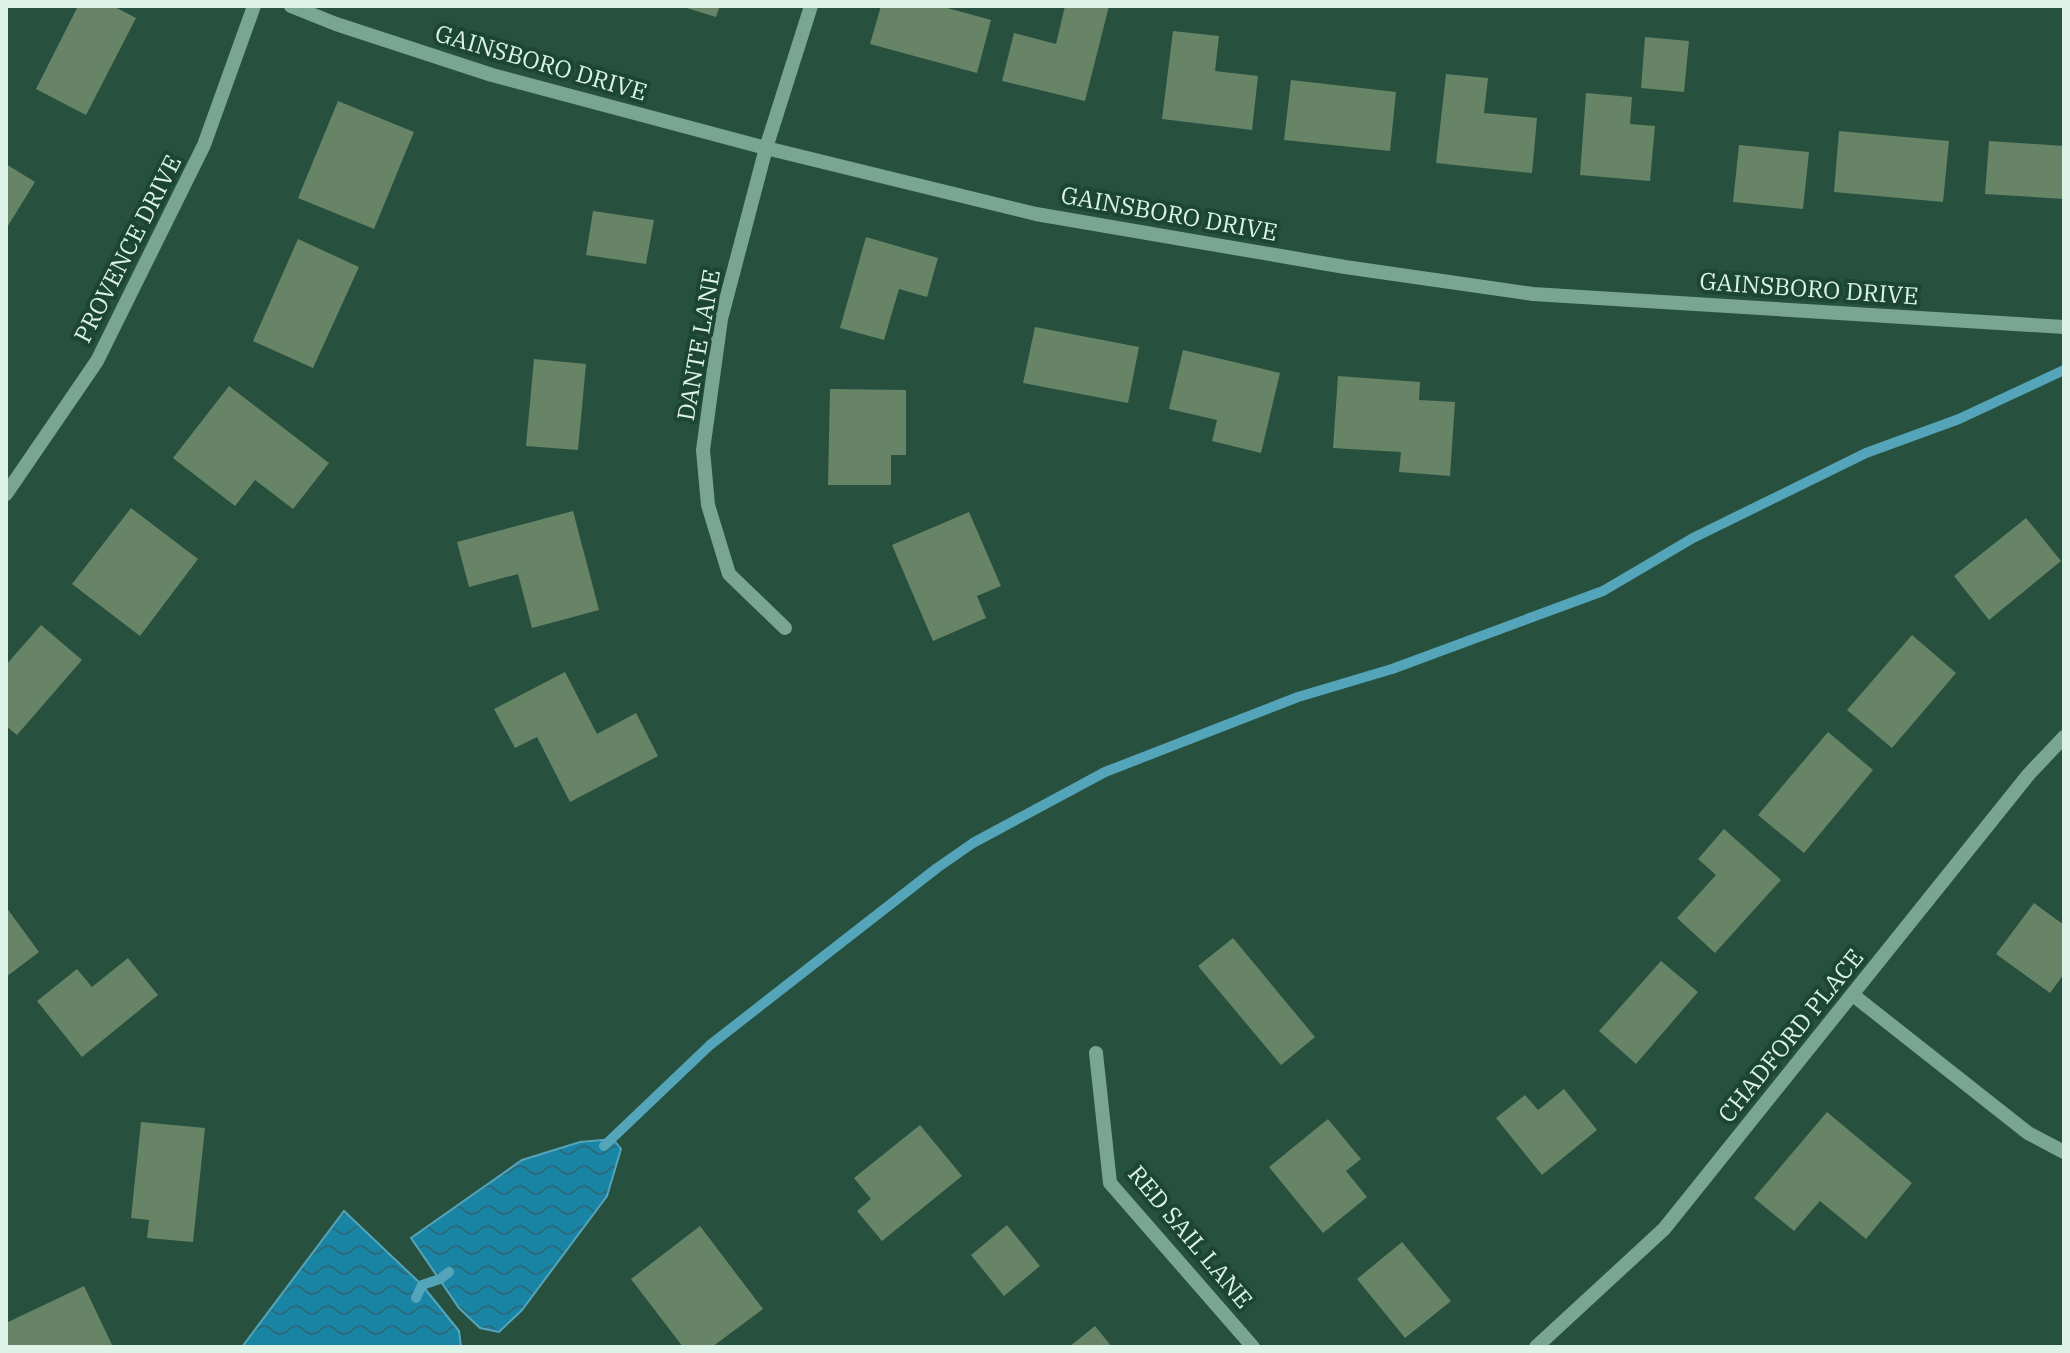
<svg xmlns="http://www.w3.org/2000/svg" width="2070" height="1353" font-family="'IBM Plex Serif',serif">
<style>
.water{fill:url(#water-waves);stroke:#54a5b9;stroke-width:2}
.lines{fill:none;stroke-linecap:round;stroke-linejoin:round}
.stream{stroke:#54a5b9;stroke-width:10}
.building{fill:#678467}
.minor{stroke:#7aa592;stroke-width:14}
.labels{text-anchor:middle;stroke-width:8;stroke-linejoin:round;paint-order:stroke}
.street-label{font-size:24px;fill:#ddf3e8;stroke:#1c4535}
</style>
<defs>
<pattern id="water-waves" width="16" height="10" patternUnits="userSpaceOnUse" patternTransform="scale(2)"><rect width="16" height="10" fill="#1a84a5"/><path d="M0 5q4-4 8 0t8 0" fill="none" stroke="#2a6c7f"/></pattern>
</defs>
<rect width="100%" height="100%" fill="#27503f"/>
<g class="water">
<polygon points="613,1139 621,1149 607,1196 522,1310 499,1332 480,1328 459,1308 411,1238 522,1160 580,1142"/>
<polygon points="344,1211 422,1285 459,1331 461,1347 242,1347"/>
</g>
<g class="lines">
<g class="stream">
<polyline points="604,1146 710,1045 937,868 973,843 1105,772 1298,697 1392,669 1603,591 1693,538 1866,453 1959,419 2064,370"/>
<polyline points="416,1298 422,1285 440,1279 449,1272"/>
</g>
</g>
<g class="building">
<polygon points="78,6 113,6 136,18 86,115 36,89"/>
<polygon points="680,6 720,6 716,17"/>
<polygon points="881,6 940,6 991,20 977,73 870,44"/>
<polygon points="1065,6 1109,6 1085,101 1002,81 1014,33 1056,44"/>
<polygon points="1173,31 1219,36 1215,71 1258,76 1252,130 1162,119"/>
<polygon points="1645,37 1689,41 1684,92 1641,88"/>
<polygon points="1446,74 1488,78 1484,113 1537,118 1532,173 1436,163"/>
<polygon points="1291,80 1396,92 1390,151 1284,140"/>
<polygon points="1586,93 1632,97 1630,124 1655,126 1650,181 1580,175"/>
<polygon points="338,101 414,132 374,229 298,198"/>
<polygon points="1839,131 1949,141 1943,202 1834,192"/>
<polygon points="1989,141 2064,146 2064,199 1985,194"/>
<polygon points="1739,145 1809,152 1803,209 1733,202"/>
<polygon points="6,164 35,182 6,229"/>
<polygon points="593,211 654,220 646,264 586,255"/>
<polygon points="866,237 938,258 927,297 899,289 884,340 840,328"/>
<polygon points="298,239 359,267 313,368 253,341"/>
<polygon points="1035,327 1139,347 1128,403 1023,383"/>
<polygon points="1183,350 1280,373 1261,453 1212,441 1217,420 1169,409"/>
<polygon points="534,359 586,364 578,450 526,446"/>
<polygon points="1338,376 1420,382 1419,400 1455,402 1450,476 1399,472 1401,452 1333,448"/>
<polygon points="229,386 329,463 293,509 255,480 235,506 173,458"/>
<polygon points="830,389 906,390 906,455 891,455 891,485 828,485"/>
<polygon points="131,508 198,559 140,636 72,584"/>
<polygon points="573,511 599,610 532,628 518,574 469,587 457,542"/>
<polygon points="969,512 1001,586 977,596 986,618 933,641 892,545"/>
<polygon points="2026,518 2061,561 1989,620 1954,576"/>
<polygon points="41,625 82,660 17,735 6,726 6,665"/>
<polygon points="1912,635 1956,673 1892,748 1847,710"/>
<polygon points="565,672 597,734 636,713 658,756 570,802 537,737 515,748 494,709"/>
<polygon points="1828,732 1873,770 1804,853 1758,815"/>
<polygon points="1724,829 1781,880 1715,953 1677,918 1716,875 1698,859"/>
<polygon points="2034,903 2064,925 2064,974 2050,993 1996,954"/>
<polygon points="6,907 39,952 6,977"/>
<polygon points="1233,938 1315,1037 1281,1065 1198,966"/>
<polygon points="128,958 158,995 82,1057 37,1001 77,969 92,987"/>
<polygon points="1661,961 1698,992 1636,1064 1599,1031"/>
<polygon points="1564,1089 1597,1130 1542,1175 1496,1118 1525,1095 1538,1110"/>
<polygon points="1827,1112 1912,1183 1866,1239 1820,1201 1794,1231 1754,1198"/>
<polygon points="1328,1119 1361,1159 1346,1171 1367,1197 1323,1233 1269,1167"/>
<polygon points="141,1122 205,1128 193,1242 147,1238 149,1220 131,1218"/>
<polygon points="920,1125 962,1176 882,1241 857,1211 871,1199 854,1178"/>
<polygon points="1007,1225 1040,1266 1004,1296 971,1255"/>
<polygon points="700,1226 763,1309 712,1347 683,1347 631,1279"/>
<polygon points="1402,1242 1451,1301 1405,1338 1357,1279"/>
<polygon points="84,1286 113,1347 6,1347 6,1323"/>
<polygon points="1095,1326 1112,1347 1069,1347"/>
</g>
<g class="lines">
<g class="minor">
<polyline points="291,6 336,24 492,75 766,148 1036,214 1345,267 1533,294 2064,327"/>
<polyline points="6,494 97,361 204,145 254,6"/>
<polyline points="785,628 729,574 708,505 703,450 721,319 766,148 811,6"/>
<polyline points="1853,995 2028,1133 2064,1152"/>
<polyline points="1096,1053 1110,1183 1253,1347"/>
<polyline points="1536,1347 1664,1229 2029,774 2064,737"/>
</g>
</g>
<g class="labels">
<g class="street-label">
<text transform="translate(541 63) rotate(16)" y="8">GAINSBORO DRIVE</text>
<text transform="translate(1169 214) rotate(10)" y="8">GAINSBORO DRIVE</text>
<text transform="translate(128 249) rotate(-63)" y="8">PROVENCE DRIVE</text>
<text transform="translate(1809 289) rotate(4)" y="8">GAINSBORO DRIVE</text>
<text transform="translate(699 345) rotate(-80)" y="8">DANTE LANE</text>
<text transform="translate(1791 1036) rotate(-51)" y="8">CHADFORD PLACE</text>
<text transform="translate(1190 1237) rotate(50)" y="8">RED SAIL LANE</text>
</g>
</g>
<rect width="2070" height="1353" fill="none" stroke="#ddf3e8" stroke-width="16"/>
</svg>
